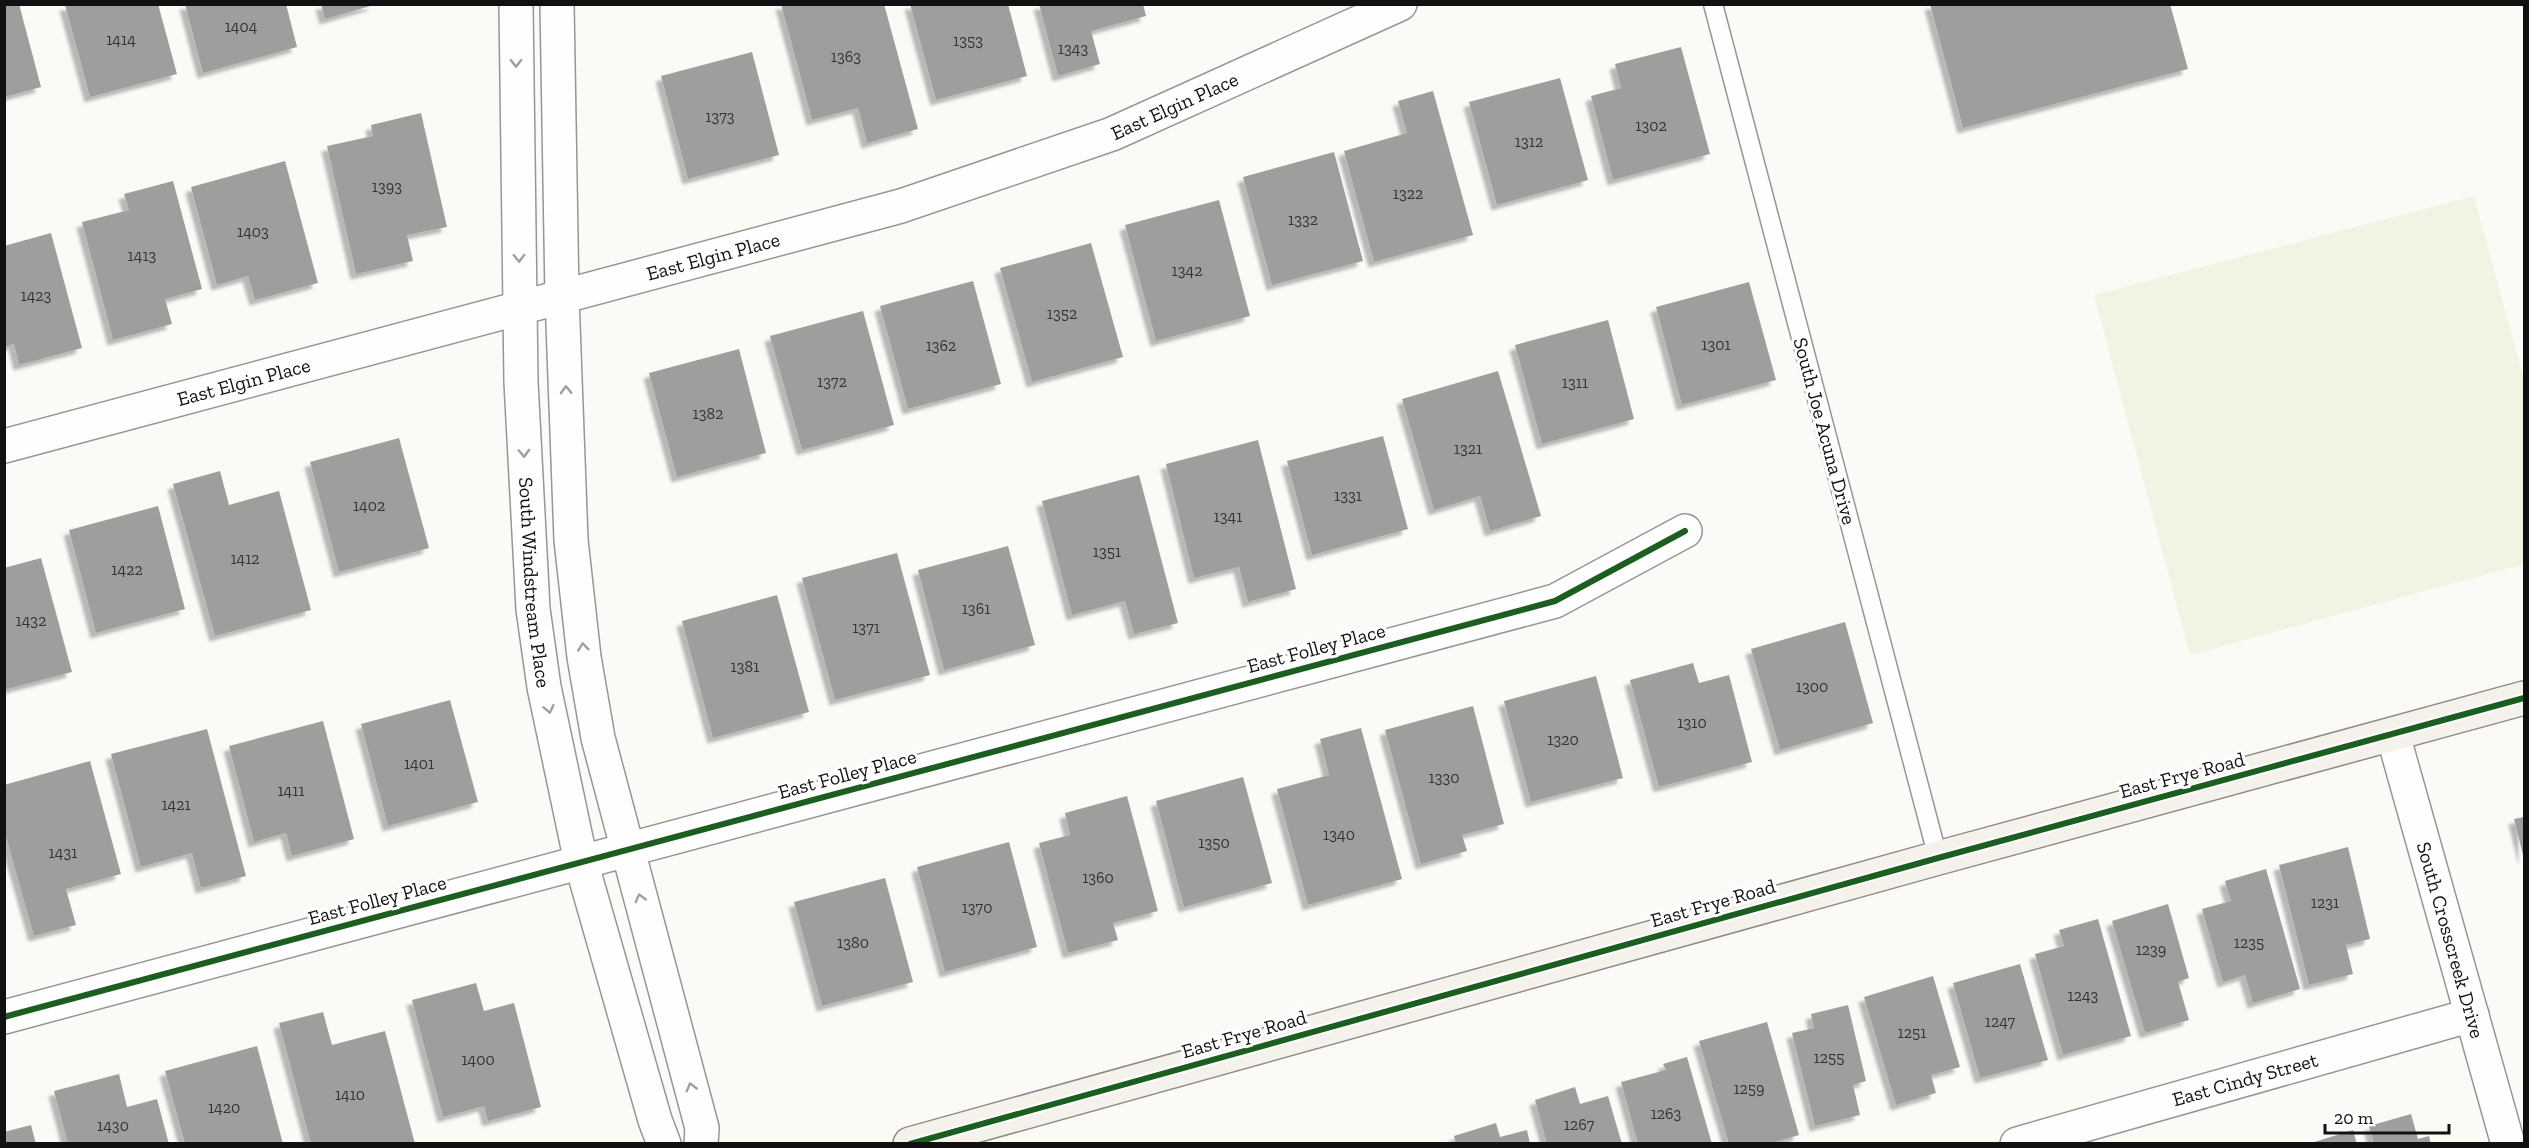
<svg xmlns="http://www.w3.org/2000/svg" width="2529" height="1148" font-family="'Zilla Slab',serif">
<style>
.pitch{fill:#f2f3e3}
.building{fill:#a09e9c;filter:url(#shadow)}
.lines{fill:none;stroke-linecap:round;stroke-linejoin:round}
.lane-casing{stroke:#979695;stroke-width:21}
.street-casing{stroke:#979695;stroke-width:36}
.secondary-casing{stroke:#8d8d8b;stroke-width:36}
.lane{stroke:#fffefe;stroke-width:18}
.street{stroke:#fffefe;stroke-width:33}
.secondary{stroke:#f5f2ec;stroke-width:33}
.cycleway-casing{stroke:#fff;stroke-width:10}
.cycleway{stroke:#1b5e20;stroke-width:6}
.oneway{stroke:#a09f9f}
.labels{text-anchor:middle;stroke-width:6;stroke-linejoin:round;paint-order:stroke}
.number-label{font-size:16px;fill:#353434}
.street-label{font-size:20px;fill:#111;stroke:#fff}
</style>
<defs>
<filter id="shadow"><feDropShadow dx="-5.5" dy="5.5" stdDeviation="1.5" flood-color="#0004"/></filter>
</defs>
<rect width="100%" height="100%" fill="#fcfaf7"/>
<polygon class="pitch" points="2474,196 2524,380 2524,564 2190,655 2094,295"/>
<g class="building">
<polygon points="4,4 19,4 41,87 4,97"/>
<polygon points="158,4 177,74 90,97 65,5"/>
<polygon points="185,4 286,4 297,47 203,73"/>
<polygon points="321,4 374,4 374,5 325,19"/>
<polygon points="781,4 884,4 918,129 867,143 858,108 812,120"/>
<polygon points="910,4 1008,4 1027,76 936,100"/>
<polygon points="1039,4 1143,4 1146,16 1091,31 1100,64 1058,76"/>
<polygon points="1930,4 2170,4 2188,69 1963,128"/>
<polygon points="1681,47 1710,154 1613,180 1591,96 1621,88 1615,64"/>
<polygon points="752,52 779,155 688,179 661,76"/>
<polygon points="1560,78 1588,180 1497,205 1469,102"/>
<polygon points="1433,91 1473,235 1374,262 1344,151 1407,133 1398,101"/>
<polygon points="421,113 447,227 407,235 413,261 356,274 327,146 373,136 371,125"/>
<polygon points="1334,152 1363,261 1272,285 1243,177"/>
<polygon points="285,161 318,283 255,300 248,276 217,285 191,187"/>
<polygon points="173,181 202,289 165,299 172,324 113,340 82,222 129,210 124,194"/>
<polygon points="1219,200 1250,316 1156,341 1125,225"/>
<polygon points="51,233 82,348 19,365 14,344 4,347 4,246"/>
<polygon points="1091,243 1123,357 1032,382 1000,268"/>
<polygon points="973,281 1001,384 908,409 880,306"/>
<polygon points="1749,282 1776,380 1682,405 1656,307"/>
<polygon points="863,311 894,425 802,450 770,336"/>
<polygon points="1608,320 1634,419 1542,444 1515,345"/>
<polygon points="739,349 766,453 677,477 649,373"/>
<polygon points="1498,371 1541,516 1490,531 1480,496 1434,510 1402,399"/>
<polygon points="1383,436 1408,529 1312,555 1287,461"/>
<polygon points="399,438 429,548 339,572 310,462"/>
<polygon points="1258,440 1296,589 1248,602 1239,567 1194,578 1166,464"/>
<polygon points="220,471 229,505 279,491 311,610 215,636 173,484"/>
<polygon points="1139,475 1178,623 1134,634 1125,601 1072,615 1042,501"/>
<polygon points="158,506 185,609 96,633 69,530"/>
<polygon points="1008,546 1035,645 944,670 918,570"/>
<polygon points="897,553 930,675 835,700 802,578"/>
<polygon points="41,558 72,672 4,690 4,568"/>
<polygon points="777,595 809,712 713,738 682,621"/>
<polygon points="1845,622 1873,723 1780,750 1751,649"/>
<polygon points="1693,663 1699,683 1729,675 1752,762 1659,787 1630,680"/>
<polygon points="1596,676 1623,778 1531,802 1504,701"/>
<polygon points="450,700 478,802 388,826 361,724"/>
<polygon points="1473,706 1504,824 1462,835 1467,851 1421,864 1385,730"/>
<polygon points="323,721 354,839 292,856 286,833 254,842 229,746"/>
<polygon points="1361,728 1402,879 1308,905 1277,789 1329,775 1320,739"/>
<polygon points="207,729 246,876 201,888 192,853 141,867 111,754"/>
<polygon points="90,761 121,874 66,889 76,925 34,936 4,830 4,785"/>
<polygon points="1243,777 1272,883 1184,907 1156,801"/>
<polygon points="1127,796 1158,911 1113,923 1118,940 1068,953 1039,843 1070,835 1065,813"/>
<polygon points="2524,817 2524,859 2514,819"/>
<polygon points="1009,842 1037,947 945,972 917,867"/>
<polygon points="2348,847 2370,939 2346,945 2353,974 2309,985 2279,865"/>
<polygon points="2266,869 2300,989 2253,1003 2245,975 2223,982 2202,909 2231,901 2225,881"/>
<polygon points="885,878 913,982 822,1006 794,902"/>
<polygon points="2168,904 2189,978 2178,982 2189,1020 2145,1033 2112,921"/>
<polygon points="2098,919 2131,1036 2063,1055 2035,954 2064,946 2059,930"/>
<polygon points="2020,964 2048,1060 1980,1078 1953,983"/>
<polygon points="1933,976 1960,1067 1931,1075 1936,1093 1896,1105 1864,997"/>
<polygon points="476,983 484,1011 514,1003 541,1107 488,1121 484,1106 443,1117 412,1000"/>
<polygon points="1848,1005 1866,1081 1853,1085 1860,1115 1815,1126 1792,1033 1814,1028 1811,1014"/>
<polygon points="323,1012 332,1045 385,1031 415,1144 311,1144 279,1023"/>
<polygon points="1767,1022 1799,1135 1769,1144 1729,1144 1699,1041"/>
<polygon points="257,1046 283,1144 185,1144 165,1071"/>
<polygon points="1687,1057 1712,1144 1638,1144 1621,1082 1666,1070 1663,1064"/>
<polygon points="119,1074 127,1107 157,1099 169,1144 68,1144 54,1091"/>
<polygon points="1575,1087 1580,1104 1608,1096 1622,1144 1547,1144 1535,1100"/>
<polygon points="2411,1114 2418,1139 2429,1136 2431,1144 2374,1144 2369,1126"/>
<polygon points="1496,1123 1500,1137 1527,1130 1530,1144 1456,1144 1454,1136"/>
<polygon points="31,1125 36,1144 4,1144 4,1132"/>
<polygon points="2353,1130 2357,1144 2312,1144 2311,1143"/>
</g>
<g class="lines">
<g class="lane-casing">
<polyline id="lane" points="1713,4 1938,858"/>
</g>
<g class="street-casing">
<g id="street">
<path id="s1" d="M516,4L521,382L533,609L544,687L581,862L655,1120L664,1144"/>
<polyline points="557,4 562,297 571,540 584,657 598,738 702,1128 701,1144"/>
<path id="s2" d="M4,446L901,206L1112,134L1400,4"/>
<path id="s3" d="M2393,735L2508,1144"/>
<polyline points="4,1017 1555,601 1685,531"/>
<path id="s4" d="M2017,1144L2472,1015"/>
</g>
</g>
<g class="secondary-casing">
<polyline id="secondary" points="910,1144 1938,858 2524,698"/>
</g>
<use href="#lane" class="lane"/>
<use href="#street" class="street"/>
<use href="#secondary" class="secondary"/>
<g class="cycleway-casing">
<g id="cycleway">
<polyline points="4,1017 1555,601 1685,531"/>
<polyline points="910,1144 1938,858 2524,698"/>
</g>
</g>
<use href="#cycleway" class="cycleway"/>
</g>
<defs><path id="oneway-chevron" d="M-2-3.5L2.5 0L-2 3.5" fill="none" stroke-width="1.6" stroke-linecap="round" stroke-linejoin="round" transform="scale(1.5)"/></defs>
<g class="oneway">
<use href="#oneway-chevron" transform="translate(516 63) rotate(89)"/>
<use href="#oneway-chevron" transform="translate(519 258) rotate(89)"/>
<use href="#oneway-chevron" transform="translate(566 390) rotate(-92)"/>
<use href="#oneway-chevron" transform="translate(524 453) rotate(88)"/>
<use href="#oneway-chevron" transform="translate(583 647) rotate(-96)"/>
<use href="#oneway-chevron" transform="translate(549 709) rotate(78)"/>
<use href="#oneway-chevron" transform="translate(640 898) rotate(-105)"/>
<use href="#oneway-chevron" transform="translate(691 1087) rotate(-105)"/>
</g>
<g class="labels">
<g class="number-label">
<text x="241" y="32">1404</text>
<text x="121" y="45">1414</text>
<text x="968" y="46">1353</text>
<text x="1073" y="54">1343</text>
<text x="846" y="62">1363</text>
<text x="720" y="122">1373</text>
<text x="1651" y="131">1302</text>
<text x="1529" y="147">1312</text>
<text x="387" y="192">1393</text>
<text x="1408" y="199">1322</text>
<text x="1303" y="225">1332</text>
<text x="253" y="237">1403</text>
<text x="142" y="261">1413</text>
<text x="1187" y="276">1342</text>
<text x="36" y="301">1423</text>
<text x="1062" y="319">1352</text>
<text x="1716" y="350">1301</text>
<text x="941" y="351">1362</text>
<text x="832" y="387">1372</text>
<text x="1575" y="388">1311</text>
<text x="708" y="419">1382</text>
<text x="1468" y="454">1321</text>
<text x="1348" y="501">1331</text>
<text x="369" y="511">1402</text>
<text x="1228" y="522">1341</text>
<text x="1107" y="557">1351</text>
<text x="245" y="564">1412</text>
<text x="127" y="575">1422</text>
<text x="976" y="614">1361</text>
<text x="31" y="626">1432</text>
<text x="866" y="633">1371</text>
<text x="745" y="672">1381</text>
<text x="1812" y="692">1300</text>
<text x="1692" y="728">1310</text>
<text x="1563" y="745">1320</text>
<text x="419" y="769">1401</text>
<text x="1444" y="783">1330</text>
<text x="291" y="796">1411</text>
<text x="176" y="810">1421</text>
<text x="1339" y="840">1340</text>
<text x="1214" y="848">1350</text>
<text x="63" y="858">1431</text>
<text x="1098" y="883">1360</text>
<text x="2325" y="908">1231</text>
<text x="977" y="913">1370</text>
<text x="853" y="948">1380</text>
<text x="2249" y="948">1235</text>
<text x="2151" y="955">1239</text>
<text x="2083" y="1001">1243</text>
<text x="2000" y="1027">1247</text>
<text x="1912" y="1038">1251</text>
<text x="1829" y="1063">1255</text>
<text x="478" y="1065">1400</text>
<text x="1749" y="1094">1259</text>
<text x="350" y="1100">1410</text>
<text x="224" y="1113">1420</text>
<text x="1666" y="1119">1263</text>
<text x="1579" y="1130">1267</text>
<text x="113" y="1131">1430</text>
</g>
<g class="street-label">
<text dy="7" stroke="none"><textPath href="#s2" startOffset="1220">East Elgin Place</textPath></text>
<text dy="7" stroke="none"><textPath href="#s2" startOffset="734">East Elgin Place</textPath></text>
<text dy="7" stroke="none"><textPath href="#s2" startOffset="248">East Elgin Place</textPath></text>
<text transform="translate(1825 431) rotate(75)" y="7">South Joe Acuna Drive</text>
<text dy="7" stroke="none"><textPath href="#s1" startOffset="579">South Windstream Place</textPath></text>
<text transform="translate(1316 648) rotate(-15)" y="7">East Folley Place</text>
<text transform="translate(847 774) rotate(-15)" y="7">East Folley Place</text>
<text transform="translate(2182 775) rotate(-15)" y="7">East Frye Road</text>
<text transform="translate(377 900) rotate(-15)" y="7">East Folley Place</text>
<text transform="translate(1713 903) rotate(-16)" y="7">East Frye Road</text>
<text dy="7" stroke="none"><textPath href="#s3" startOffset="213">South Crosscreek Drive</textPath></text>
<text transform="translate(1244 1034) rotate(-16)" y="7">East Frye Road</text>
<text dy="7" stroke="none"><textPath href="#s4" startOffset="237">East Cindy Street</textPath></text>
</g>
</g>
<rect width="2529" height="1148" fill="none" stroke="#111111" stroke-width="12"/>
<path d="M2325 1124v9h124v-9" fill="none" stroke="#111111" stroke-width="3"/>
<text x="2334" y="1124" font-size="18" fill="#111111" stroke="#ffffff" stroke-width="4.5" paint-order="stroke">20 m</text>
</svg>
